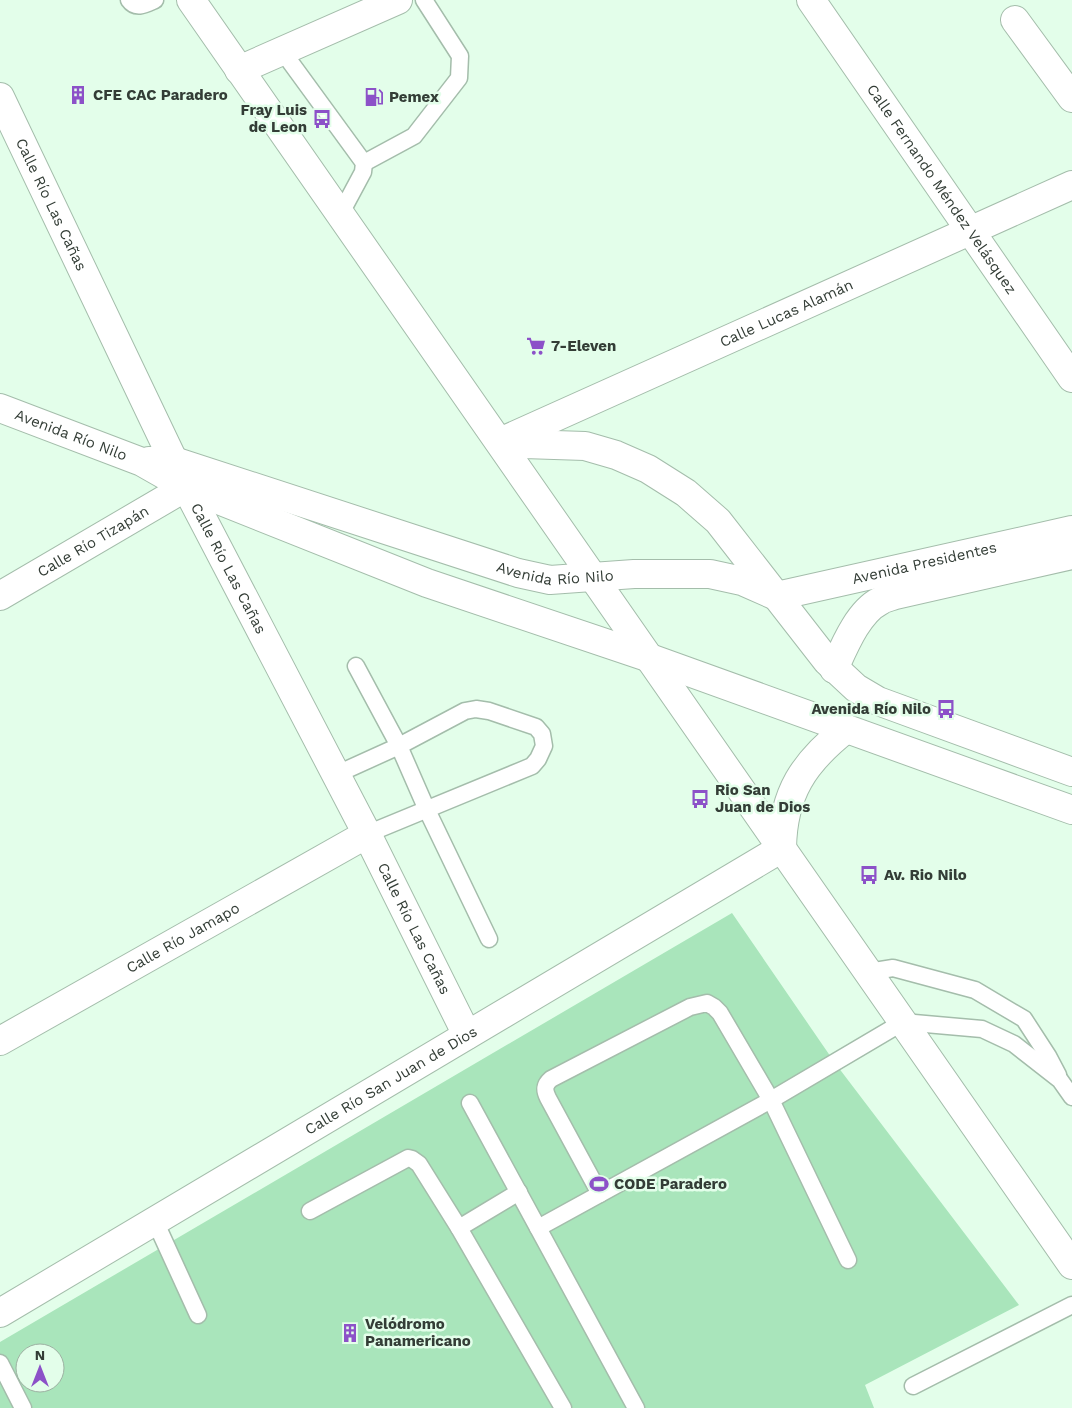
<svg xmlns="http://www.w3.org/2000/svg" width="1072" height="1408" font-family="'Work Sans',sans-serif">
<style>
.green{fill:#a9e5bb;fill-rule:evenodd}
.lines{fill:none;stroke-linecap:round;stroke-linejoin:round}
.lane-casing{stroke:#a4bdab;stroke-width:19}
.street-casing{stroke:#a4bdab;stroke-width:30}
.secondary-casing{stroke:#a4bdab;stroke-width:30}
.lane{stroke:#fff;stroke-width:16}
.street{stroke:#fff;stroke-width:28}
.secondary{stroke:#fff;stroke-width:28}
.labels{text-anchor:middle;stroke-width:5;stroke-linejoin:round;paint-order:stroke}
.poi-label{font-size:15px;font-weight:bold;fill:#333d36;stroke:#e3feea;text-anchor:start}
.street-label{font-size:15px;fill:#333d36;stroke:#e3feea}
</style>
<rect width="100%" height="100%" fill="#e3feea"/>
<path class="green" d="M732,913L835,1063L1019,1305L865,1385L874,1408H0V1342ZM25,1353H55V1383H25Z"/>
<g class="lines">
<g class="lane-casing">
<g id="lane">
<path d="M129,0C136,10 146,4 155,0"/>
<polyline points="283,52 364,163 363,172 341,213"/>
<polyline points="364,163 414,136 459,78 460,56 424,0"/>
<polyline points="356,666 399,746 427,810 489,939"/>
<polyline points="335,775 399,746 465,711 476,709 489,711 536,727 542,734 544,746 538,759 532,766 367,834"/>
<polyline points="868,972 893,968 975,990 1024,1019 1048,1056 1058,1075"/>
<polyline points="470,1103 636,1408"/>
<path d="M600,1194L548,1098C544,1090 544,1085 551,1079L690,1007L707,1003L714,1007L720,1013L771,1100L848,1260"/>
<polyline points="310,1211 408,1158 412,1159 419,1164 459,1228 519,1192"/>
<polyline points="155,1221 198,1315"/>
<polyline points="459,1228 563,1408"/>
<polyline points="538,1228 771,1100 903,1022 982,1029 1014,1044 1060,1080 1072,1097"/>
<polyline points="0,1363 23,1408"/>
<polyline points="913,1386 1072,1305"/>
</g>
</g>
<g class="street-casing">
<g id="street">
<path id="s1" d="M811,0L1072,378"/>
<polyline points="1015,20 1072,98"/>
<polyline points="239,70 398,0"/>
<path id="s2" d="M0,97L186,487L367,834L467,1035"/>
<path id="s3" d="M500,442L1072,185"/>
<path id="s4" d="M0,596L186,487"/>
<path id="s5" d="M777,596L1072,530"/>
<path d="M834,669C844,647 858,612 880,601C884,598 890,597 895,595L1072,555"/>
<path id="s6" d="M0,1041L367,834"/>
<path id="s7" d="M0,1313L782,848"/>
</g>
</g>
<g class="secondary-casing">
<g id="secondary">
<polyline points="191,0 1072,1265"/>
<path id="s8" d="M0,408L142,462L186,487L427,583L650,658L1072,810"/>
<polyline points="503,446 524,444 585,446 616,455 648,469 686,493 718,521 827,661 856,688 878,701 1072,772"/>
<path id="s9" d="M149,461H174L518,573L550,580L634,574H710L742,581L776,596"/>
<path d="M782,848C783,793 804,762 846,729"/>
</g>
</g>
<use href="#lane" class="lane"/>
<use href="#street" class="street"/>
<use href="#secondary" class="secondary"/>
</g>
<defs>
<g id="building-bare" transform="scale(1.5)"><path d="M-4-6H4V6H1V3H-1V6H-4ZM-2.5-4.3h1.7v1.8h-1.7ZM.8-4.3h1.7v1.8H.8ZM-2.5-1h1.7V.8h-1.7ZM.8-1h1.7V.8H.8Z" fill="#8c51c8" stroke="#e3feea" stroke-width="2.5" paint-order="stroke"/></g>
<g id="fuel-bare" transform="scale(1.5)"><path d="M-5.5-6h7V0h2V4h1.3V-2.5L3-4.5l.8-.8L6-3V5H2.5V1h-1V6h-7ZM-4.2-4.7v3.2H.2V-4.7Z" fill="#8c51c8" stroke="#e3feea" stroke-width="2.5" paint-order="stroke"/></g>
<g id="bus-bare" transform="scale(1.5)"><path d="M-5-6H5V4H4V6H2V4H-2V6H-4V4H-5ZM-3.5-4V0h7V-4ZM-3.5 1.2v1.5H-2V1.2ZM2 1.2v1.5H3.5V1.2Z" fill="#8c51c8" stroke="#e3feea" stroke-width="2.5" paint-order="stroke"/></g>
<g id="supermarket-bare" transform="scale(1.5)"><path d="M-6-5.5h2.5l.6 2H6L4.5 2H-2.5L-4.4-4H-6ZM-1.5 3.2a1.3 1.3 0 1 0 .1 0ZM3 3.2a1.3 1.3 0 1 0 .1 0Z" fill="#8c51c8" stroke="#e3feea" stroke-width="2.5" paint-order="stroke"/></g>
<g id="stadium-bare" transform="scale(1.5)"><path d="M0-5a6.5 5 0 1 0 0 10a6.5 5 0 1 0 0-10ZM-3.5-1.8h7v3.6h-7Z" fill="#8c51c8" stroke="#e3feea" stroke-width="2.5" paint-order="stroke"/></g>
</defs>
<g fill-rule="evenodd">
<use href="#building-bare" x="78" y="95"/>
<use href="#fuel-bare" x="374" y="97"/>
<use href="#bus-bare" x="322" y="119"/>
<use href="#supermarket-bare" x="536" y="346"/>
<use href="#bus-bare" x="946" y="709"/>
<use href="#bus-bare" x="700" y="799"/>
<use href="#bus-bare" x="869" y="875"/>
<use href="#stadium-bare" x="599" y="1184"/>
<use href="#building-bare" x="350" y="1333"/>
</g>
<g class="labels">
<g class="poi-label">
<text x="93" y="100">CFE CAC Paradero</text>
<text x="389" y="102">Pemex</text>
<text x="307" y="115" text-anchor="end">Fray Luis<tspan x="307" dy="17">de Leon</tspan></text>
<text x="551" y="351">7-Eleven</text>
<text x="931" y="714" text-anchor="end">Avenida Río Nilo</text>
<text x="715" y="795">Rio San<tspan x="715" dy="17">Juan de Dios</tspan></text>
<text x="884" y="880">Av. Rio Nilo</text>
<text x="614" y="1189">CODE Paradero</text>
<text x="365" y="1329">Velódromo<tspan x="365" dy="17">Panamericano</tspan></text>
</g>
<g class="street-label">
<text dy="5" stroke="none"><textPath href="#s1" startOffset="230">Calle Fernando Méndez Velásquez</textPath></text>
<text dy="5" stroke="none"><textPath href="#s2" startOffset="119">Calle Río Las Cañas</textPath></text>
<text dy="5" stroke="none"><textPath href="#s3" startOffset="314">Calle Lucas Alamán</textPath></text>
<text dy="5" stroke="none"><textPath href="#s8" startOffset="76">Avenida Río Nilo</textPath></text>
<text dy="5" stroke="none"><textPath href="#s4" startOffset="108">Calle Río Tizapán</textPath></text>
<text dy="5" stroke="none"><textPath href="#s5" startOffset="151">Avenida Presidentes</textPath></text>
<text dy="5" stroke="none"><textPath href="#s2" startOffset="524">Calle Río Las Cañas</textPath></text>
<text dy="5" stroke="none"><textPath href="#s9" startOffset="424">Avenida Río Nilo</textPath></text>
<text dy="5" stroke="none"><textPath href="#s2" startOffset="929">Calle Río Las Cañas</textPath></text>
<text dy="5" stroke="none"><textPath href="#s6" startOffset="210">Calle Río Jamapo</textPath></text>
<text dy="5" stroke="none"><textPath href="#s7" startOffset="455">Calle Río San Juan de Dios</textPath></text>
</g>
</g>
<g transform="translate(40 1368)"><circle r="24" fill="#e3feea" stroke="#9db1a2"/>
<path d="M0-4L9 19L0 12L-9 19Z" fill="#8c51c8"/>
<text y="-8" font-size="14" font-weight="bold" text-anchor="middle" fill="#333d36">N</text>
</g>
</svg>
